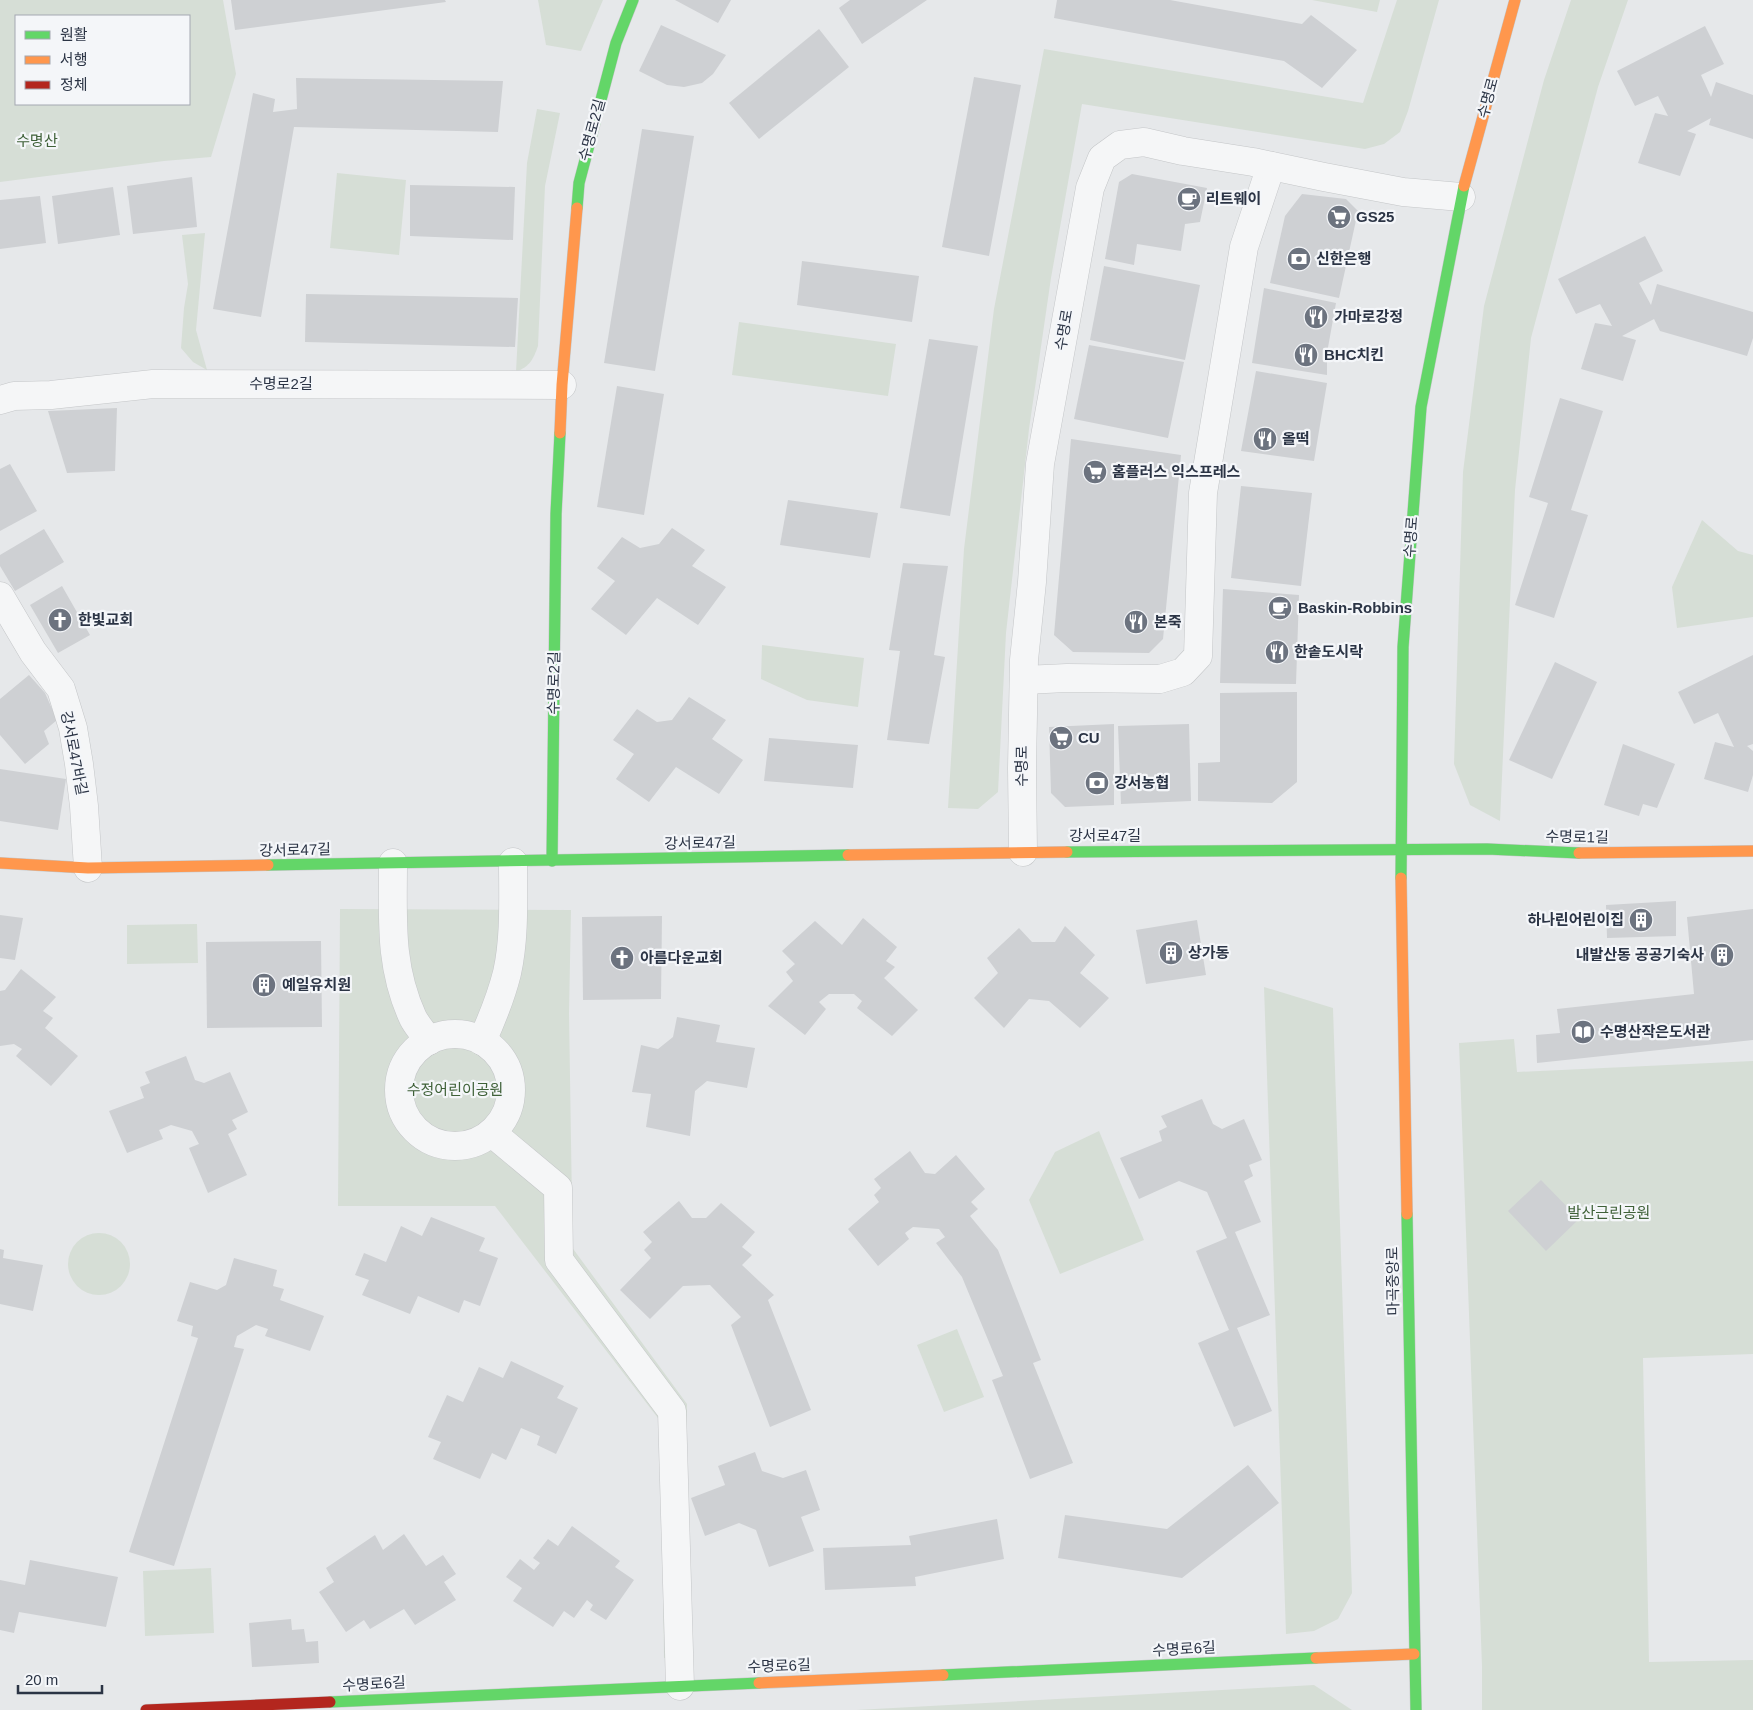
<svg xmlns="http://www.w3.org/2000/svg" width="1753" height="1710" font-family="Arial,'Noto Sans KR',sans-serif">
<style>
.green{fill:#d6ded6;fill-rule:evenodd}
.building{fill:#ced0d3}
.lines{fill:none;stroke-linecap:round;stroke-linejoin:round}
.street-casing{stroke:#c4c6c8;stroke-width:29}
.fast-casing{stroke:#c4c6c8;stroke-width:12}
.slow-casing{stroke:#c4c6c8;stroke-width:12}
.jam-casing{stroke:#c4c6c8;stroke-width:12}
.street{stroke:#f5f6f7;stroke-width:28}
.fast{stroke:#63d668;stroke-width:11}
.slow{stroke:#ff974d;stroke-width:11}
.jam{stroke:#b3261e;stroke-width:11}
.labels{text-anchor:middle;stroke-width:4.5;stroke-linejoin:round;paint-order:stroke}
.street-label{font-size:15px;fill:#2b3445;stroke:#f4f6f9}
.park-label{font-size:15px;fill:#3f6138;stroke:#f4f6f9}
.poi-label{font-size:15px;font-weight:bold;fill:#2b3445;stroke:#f4f6f9;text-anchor:start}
</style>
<rect width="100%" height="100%" fill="#e6e8ea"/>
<g class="green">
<path d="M0,0H223L236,74L211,157L164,161L0,182ZM189,16V104H16V16Z"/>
<polygon points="538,0 603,0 581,51 546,45"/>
<polygon points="1312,0 1380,0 1377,12"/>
<polygon points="1397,0 1439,0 1408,111 1400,132 1384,144 1365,149 1082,104 1051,278 1029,429 1006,633 998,792 978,809 948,808 964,549 994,309 1044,49 1363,103"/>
<polygon points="1571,0 1628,0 1598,87 1531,338 1515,490 1500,821 1470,805 1454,764 1463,472 1484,306 1544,80"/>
<path d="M537,109L560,113L545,186L538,346C533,360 530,366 516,372L527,163Z"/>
<polygon points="337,173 406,180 399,255 330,248"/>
<polygon points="205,233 196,330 207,370 193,362 181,348 184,308 188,284 182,235"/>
<polygon points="739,322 896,344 888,396 732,375"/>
<polygon points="1702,520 1738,551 1753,555 1753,617 1677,628 1672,587"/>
<polygon points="762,645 864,658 858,707 807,700 761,679"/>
<polygon points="340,909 571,910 569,1013 572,1205 571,1246 687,1404 687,1656 664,1658 661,1422 495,1206 338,1206"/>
<polygon points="197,924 198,963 127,964 127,925"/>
<polygon points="1264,987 1333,1008 1352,1593 1338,1619 1314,1631 1286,1634"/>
<polygon points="1514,1039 1517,1072 1753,1061 1753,1354 1643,1358 1649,1662 1753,1660 1753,1710 1482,1710 1482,1666 1459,1043"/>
<polygon points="1099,1131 1144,1240 1060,1274 1029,1200 1055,1152"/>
<circle cx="99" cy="1264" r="31"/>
<polygon points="957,1329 984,1397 944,1412 917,1345"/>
<polygon points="211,1568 214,1633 145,1636 143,1571"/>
<polygon points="1314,1685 1352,1710 856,1710"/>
</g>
<g class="building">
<polygon points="231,0 445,0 446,2 235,30"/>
<polygon points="675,0 731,0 718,23"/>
<polygon points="850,0 927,0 862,44 839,8"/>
<polygon points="1057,0 1170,0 1302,24 1311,15 1357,50 1322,88 1284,61 1054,18"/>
<polygon points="661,25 726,55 713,74 702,83 684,87 667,85 639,71"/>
<polygon points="1705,26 1724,64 1701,75 1711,97 1716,82 1753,95 1753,139 1709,125 1711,118 1687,131 1696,134 1680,176 1638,163 1655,113 1668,116 1658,96 1635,106 1617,71"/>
<polygon points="819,29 849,67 759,139 729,103"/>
<polygon points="974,77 1021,85 989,256 942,247"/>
<polygon points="296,78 503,81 498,132 294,127 261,317 213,309 253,93 275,99 273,112 297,109"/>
<polygon points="642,129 694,136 655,371 604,363"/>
<polygon points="1132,174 1207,188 1200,222 1185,224 1181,251 1137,244 1134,265 1105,259 1119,182"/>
<polygon points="192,177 197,227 133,234 127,186"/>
<polygon points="410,185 515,187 513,240 410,236"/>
<polygon points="113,187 120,235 58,244 52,196"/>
<polygon points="1302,194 1346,199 1358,211 1339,298 1270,283 1285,216"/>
<polygon points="40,196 46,243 0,249 0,200"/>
<polygon points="1645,236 1663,271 1639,283 1651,305 1657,284 1753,312 1753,338 1747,356 1660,331 1654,319 1622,336 1636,340 1623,381 1581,369 1595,323 1612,326 1600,304 1576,314 1558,279"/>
<polygon points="802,261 919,276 912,322 797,305"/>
<polygon points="1104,266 1200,285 1185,360 1090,340"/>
<polygon points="1264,288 1336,303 1327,353 1327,375 1252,363"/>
<polygon points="306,294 518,298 515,347 305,342"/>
<polygon points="929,339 978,346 950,516 900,508"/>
<polygon points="1089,345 1184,362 1168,438 1074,419"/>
<polygon points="1256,371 1327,383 1314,461 1241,451"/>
<polygon points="617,386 664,394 644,515 597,507"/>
<polygon points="1560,398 1603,411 1571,510 1588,515 1554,618 1515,605 1548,503 1529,497"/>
<polygon points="117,408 115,471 67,473 48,411"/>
<polygon points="1071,439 1181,455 1163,639 1149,653 1073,652 1054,635"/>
<polygon points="10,464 37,511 0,531 0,469"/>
<polygon points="1241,486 1312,493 1301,586 1231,578"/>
<polygon points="788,500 878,513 870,558 780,545"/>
<polygon points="672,528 705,550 692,566 726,587 698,625 657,598 626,635 591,609 615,581 597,568 622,537 640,548 659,544"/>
<polygon points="44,529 64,562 15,591 0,566 0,555"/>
<polygon points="903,563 948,566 934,655 945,657 929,744 887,740 900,651 889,650"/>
<polygon points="62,586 90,635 58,653 30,605"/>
<polygon points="1223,589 1299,595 1296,684 1220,683"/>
<polygon points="1753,655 1753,744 1747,746 1753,751 1753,775 1748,792 1704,779 1715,742 1734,747 1718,713 1694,724 1678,692"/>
<polygon points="1555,662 1597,682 1552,779 1509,760"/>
<polygon points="29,675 45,693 57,720 44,731 49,744 25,764 0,735 0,699"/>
<polygon points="1297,692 1297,782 1272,803 1198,801 1198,763 1220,762 1220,693"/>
<polygon points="689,697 726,720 712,739 743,760 719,794 676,767 649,802 616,779 634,754 613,740 637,709 657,722 672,720"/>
<polygon points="1114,724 1114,805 1065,807 1051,793 1049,727"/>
<polygon points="1189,724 1191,801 1121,804 1118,726"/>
<polygon points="769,738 858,745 853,788 764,781"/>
<polygon points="1623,744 1675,764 1657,808 1643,804 1639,816 1604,805"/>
<polygon points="0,769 66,779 58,830 0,821"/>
<polygon points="1676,901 1676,936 1607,938 1606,905"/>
<polygon points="1753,909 1753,1040 1537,1063 1536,1035 1560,1033 1557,1009 1694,994 1687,917"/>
<polygon points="0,915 23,918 15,960 0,958"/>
<polygon points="662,916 661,999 583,1000 582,917"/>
<polygon points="863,918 897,947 886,961 895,967 884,978 918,1010 892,1036 857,1008 862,1001 854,994 829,994 819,1002 826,1009 805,1035 768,1006 793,981 786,972 795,964 782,951 815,921 842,945"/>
<polygon points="1197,920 1206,975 1146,984 1136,930"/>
<polygon points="1065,926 1095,955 1080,973 1109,998 1080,1028 1049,1001 1029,999 1004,1028 974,998 998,973 987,958 1019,928 1032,942 1055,942"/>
<polygon points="321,941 322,1027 207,1028 206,942"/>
<polygon points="21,969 56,997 43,1011 53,1018 45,1028 78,1056 51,1086 16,1056 22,1049 14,1044 0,1046 0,991 5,990"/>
<polygon points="677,1017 720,1025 716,1042 755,1048 747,1088 707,1081 695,1091 690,1136 646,1127 651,1094 632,1092 641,1045 658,1049 673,1037"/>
<polygon points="186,1056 195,1080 204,1083 230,1072 248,1112 232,1120 237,1129 228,1134 247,1175 208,1193 189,1148 199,1144 192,1131 171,1125 159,1130 163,1139 127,1153 109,1111 144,1098 140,1087 150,1083 145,1072"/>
<polygon points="1202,1099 1213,1124 1222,1129 1244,1119 1262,1160 1249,1165 1253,1176 1244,1181 1261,1222 1235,1232 1270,1315 1237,1328 1272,1411 1234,1427 1198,1343 1229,1330 1196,1251 1227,1238 1207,1192 1179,1181 1139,1199 1120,1158 1162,1141 1159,1131 1167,1127 1161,1116"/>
<polygon points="910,1151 925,1173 935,1174 956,1155 985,1189 971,1202 978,1209 970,1216 998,1250 1041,1360 1033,1363 1073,1463 1030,1479 992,1380 1003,1376 962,1277 936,1243 945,1237 939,1229 913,1227 905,1233 909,1239 878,1266 848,1229 879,1202 874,1195 881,1188 874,1179"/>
<polygon points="1541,1180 1579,1219 1546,1251 1508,1211"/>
<polygon points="679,1201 692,1218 706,1218 721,1203 755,1232 742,1247 752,1255 742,1265 774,1295 768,1300 811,1410 770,1427 731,1325 741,1317 710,1285 683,1286 650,1319 620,1290 651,1258 644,1250 652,1242 643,1232"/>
<polygon points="431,1217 485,1238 479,1251 498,1258 480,1306 464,1300 459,1313 418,1296 410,1314 362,1295 369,1280 355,1275 364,1253 386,1262 401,1226 422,1236"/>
<polygon points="0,1249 4,1250 3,1258 43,1265 33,1311 0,1304"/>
<polygon points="234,1258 277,1270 273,1286 284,1289 280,1300 324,1316 310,1351 265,1336 268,1329 256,1325 237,1336 234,1347 244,1349 174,1566 129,1552 198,1338 191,1336 193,1326 177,1321 190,1282 217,1290 226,1285"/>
<polygon points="511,1361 564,1386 557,1398 578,1408 556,1454 537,1445 540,1436 521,1428 506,1460 492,1453 480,1479 433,1459 441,1442 428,1437 447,1395 463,1402 479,1367 503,1378"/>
<polygon points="755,1452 762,1471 783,1478 806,1470 820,1510 801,1517 814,1551 769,1567 756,1530 739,1523 705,1536 691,1498 725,1485 718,1466"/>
<polygon points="1248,1465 1279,1503 1182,1578 1058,1558 1065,1515 1167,1529"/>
<polygon points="997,1519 1004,1559 915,1577 916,1586 825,1590 823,1548 911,1545 909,1536"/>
<polygon points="572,1526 620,1561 615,1567 634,1580 606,1620 590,1610 593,1605 587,1600 574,1618 564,1611 553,1627 513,1601 522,1588 506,1577 520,1559 534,1570 540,1563 533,1558 548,1539 558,1546"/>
<polygon points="404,1534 426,1566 443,1555 456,1574 444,1582 456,1600 415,1625 404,1609 370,1629 364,1620 346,1632 319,1592 334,1582 326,1568 375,1535 383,1550"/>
<polygon points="30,1560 118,1577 106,1627 19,1612 14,1633 0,1630 0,1580 25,1585"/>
<polygon points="291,1619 292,1630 304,1629 306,1642 318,1641 319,1663 252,1667 249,1623"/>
</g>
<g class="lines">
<g class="street-casing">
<g id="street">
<polyline points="0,400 14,396 51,395 153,384 562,385"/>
<polyline points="0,596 33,652 61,689 73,728 79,764 84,806 88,868"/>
<polyline points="1024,680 1067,678 1160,679 1183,672 1198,656 1203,493 1244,247 1271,166"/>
<polyline points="1023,852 1022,768 1024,660 1032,582 1040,464 1090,188 1102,158 1120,145 1144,142 1183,151 1253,162 1324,177 1403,192 1461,197"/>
<path d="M393,863C393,919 389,966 413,1018C417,1026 424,1033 429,1041"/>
<circle cx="455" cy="1090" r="56"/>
<path d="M482,1041C492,1019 501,997 507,973C515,937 513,898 513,862"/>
<polyline points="492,1133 558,1188 559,1260 672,1411 680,1686"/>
</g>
</g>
<g class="fast-casing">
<g id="fast">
<polyline points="577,208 579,183 616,43 633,0"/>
<polyline points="1067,852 1487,849 1579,853"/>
<polyline points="552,861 556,514 560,433"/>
<polyline points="268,865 848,855"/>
<polyline points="1401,878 1403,647 1421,407 1464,186"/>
<polyline points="1407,1214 1416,1710"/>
<polyline points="943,1675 1316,1658"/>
<polyline points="330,1702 759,1683"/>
</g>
</g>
<g class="slow-casing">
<g id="slow">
<polyline points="1464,186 1515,0"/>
<polyline points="560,433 562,385 577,208"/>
<polyline points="1579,853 1753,851"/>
<polyline points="848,855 1067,852"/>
<polyline points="0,863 88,868 268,865"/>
<polyline points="1401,878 1407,1214"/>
<polyline points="1316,1658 1414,1654"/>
<polyline points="759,1683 943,1675"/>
</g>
</g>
<g class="jam-casing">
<polyline id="jam" points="146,1710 330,1702"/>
</g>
<use href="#street" class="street"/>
<use href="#fast" class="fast"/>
<use href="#slow" class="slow"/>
<use href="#jam" class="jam"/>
</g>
<defs>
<g id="cafe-disc" transform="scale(1.25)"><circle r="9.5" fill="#6c737f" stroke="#f4f6f9"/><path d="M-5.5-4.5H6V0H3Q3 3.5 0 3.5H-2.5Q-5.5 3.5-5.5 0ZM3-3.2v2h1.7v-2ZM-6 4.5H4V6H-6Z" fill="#fff"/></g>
<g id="supermarket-disc" transform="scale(1.25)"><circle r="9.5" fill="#6c737f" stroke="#f4f6f9"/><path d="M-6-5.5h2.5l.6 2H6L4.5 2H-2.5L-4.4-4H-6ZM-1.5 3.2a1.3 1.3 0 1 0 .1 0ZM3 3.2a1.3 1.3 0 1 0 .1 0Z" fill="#fff"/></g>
<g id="bank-disc" transform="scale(1.25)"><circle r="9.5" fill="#6c737f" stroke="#f4f6f9"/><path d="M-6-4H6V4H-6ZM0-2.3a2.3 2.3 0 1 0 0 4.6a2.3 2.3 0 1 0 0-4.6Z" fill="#fff"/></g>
<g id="restaurant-disc" transform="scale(1.25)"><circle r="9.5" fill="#6c737f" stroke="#f4f6f9"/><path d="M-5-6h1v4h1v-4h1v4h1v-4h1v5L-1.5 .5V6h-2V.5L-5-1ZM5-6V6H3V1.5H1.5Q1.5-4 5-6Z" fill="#fff"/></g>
<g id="church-disc" transform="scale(1.25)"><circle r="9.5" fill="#6c737f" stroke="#f4f6f9"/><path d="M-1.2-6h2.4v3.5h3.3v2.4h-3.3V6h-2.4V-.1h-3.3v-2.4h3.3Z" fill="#fff"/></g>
<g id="building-disc" transform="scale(1.25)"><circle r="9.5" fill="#6c737f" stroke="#f4f6f9"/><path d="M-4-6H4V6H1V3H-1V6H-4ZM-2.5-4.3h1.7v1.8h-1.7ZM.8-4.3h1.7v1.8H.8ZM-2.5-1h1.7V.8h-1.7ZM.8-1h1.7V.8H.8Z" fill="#fff"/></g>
<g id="library-disc" transform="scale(1.25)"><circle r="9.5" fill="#6c737f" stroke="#f4f6f9"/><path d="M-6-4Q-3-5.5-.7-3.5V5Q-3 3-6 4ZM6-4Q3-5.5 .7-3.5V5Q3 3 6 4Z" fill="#fff"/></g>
</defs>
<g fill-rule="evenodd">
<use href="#cafe-disc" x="1189" y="199"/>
<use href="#supermarket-disc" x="1339" y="217"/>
<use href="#bank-disc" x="1299" y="259"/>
<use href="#restaurant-disc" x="1316" y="317"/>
<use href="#restaurant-disc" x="1306" y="355"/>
<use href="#restaurant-disc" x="1265" y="439"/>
<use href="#supermarket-disc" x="1095" y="472"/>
<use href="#cafe-disc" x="1280" y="608"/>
<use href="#church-disc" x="60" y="620"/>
<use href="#restaurant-disc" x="1136" y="622"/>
<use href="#restaurant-disc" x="1277" y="652"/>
<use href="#supermarket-disc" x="1061" y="738"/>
<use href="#bank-disc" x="1097" y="783"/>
<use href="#building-disc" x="1641" y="920"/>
<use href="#building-disc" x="1171" y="953"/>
<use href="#building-disc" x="1722" y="955"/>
<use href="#church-disc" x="622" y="958"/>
<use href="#building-disc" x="264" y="985"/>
<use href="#library-disc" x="1583" y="1032"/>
</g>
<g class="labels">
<g class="street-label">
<text transform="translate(1488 98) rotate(-75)" y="5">수명로</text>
<text transform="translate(592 130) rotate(-75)" y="5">수명로2길</text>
<text transform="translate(1064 330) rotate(-80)" y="5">수명로</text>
<text x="281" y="389">수명로2길</text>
<text transform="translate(1411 537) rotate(-86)" y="5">수명로</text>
<text transform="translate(554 683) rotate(-89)" y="5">수명로2길</text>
<text transform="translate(74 753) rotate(79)" y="5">강서로47바길</text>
<text transform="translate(1022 766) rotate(-90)" y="5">수명로</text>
<text x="1105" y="841">강서로47길</text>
<text transform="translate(1577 837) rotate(1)" y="5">수명로1길</text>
<text transform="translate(700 843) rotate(-1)" y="5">강서로47길</text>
<text transform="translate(295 850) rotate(-1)" y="5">강서로47길</text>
<text transform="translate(1393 1281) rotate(-91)" y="5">마곡중앙로</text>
<text transform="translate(1184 1649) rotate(-3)" y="5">수명로6길</text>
<text transform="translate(779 1666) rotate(-2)" y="5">수명로6길</text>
<text transform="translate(374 1684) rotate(-3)" y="5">수명로6길</text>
</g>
<g class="park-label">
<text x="37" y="146">수명산</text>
<text x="455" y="1095">수정어린이공원</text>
<text x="1609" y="1218">발산근린공원</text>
</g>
<g class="poi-label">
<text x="1206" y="204">리트웨이</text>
<text x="1356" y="222">GS25</text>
<text x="1316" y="264">신한은행</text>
<text x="1334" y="322">가마로강정</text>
<text x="1324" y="360">BHC치킨</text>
<text x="1282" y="444">올떡</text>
<text x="1112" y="477">홈플러스 익스프레스</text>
<text x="1298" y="613">Baskin-Robbins</text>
<text x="78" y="625">한빛교회</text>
<text x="1154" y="627">본죽</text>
<text x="1294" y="657">한솥도시락</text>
<text x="1078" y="743">CU</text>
<text x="1114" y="788">강서농협</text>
<text x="1624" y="925" text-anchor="end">하나린어린이집</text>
<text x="1188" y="958">상가동</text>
<text x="1704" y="960" text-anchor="end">내발산동 공공기숙사</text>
<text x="640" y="963">아름다운교회</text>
<text x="282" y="990">예일유치원</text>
<text x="1600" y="1037">수명산작은도서관</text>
</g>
</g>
<rect x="15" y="15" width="175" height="90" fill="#f4f6f9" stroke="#a4a8b1"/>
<rect x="25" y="31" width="25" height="8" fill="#63d668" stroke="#a4a8b1"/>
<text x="60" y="40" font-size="15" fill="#2b3445">원활</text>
<rect x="25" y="56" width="25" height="8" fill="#ff974d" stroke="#a4a8b1"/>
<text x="60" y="65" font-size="15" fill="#2b3445">서행</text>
<rect x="25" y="81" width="25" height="8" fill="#b3261e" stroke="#a4a8b1"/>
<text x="60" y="90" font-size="15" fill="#2b3445">정체</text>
<path d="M18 1685v8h84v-8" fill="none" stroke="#2b3445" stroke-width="2.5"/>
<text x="25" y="1685" font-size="15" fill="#2b3445" stroke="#f4f6f9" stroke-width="4" paint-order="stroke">20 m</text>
</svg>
